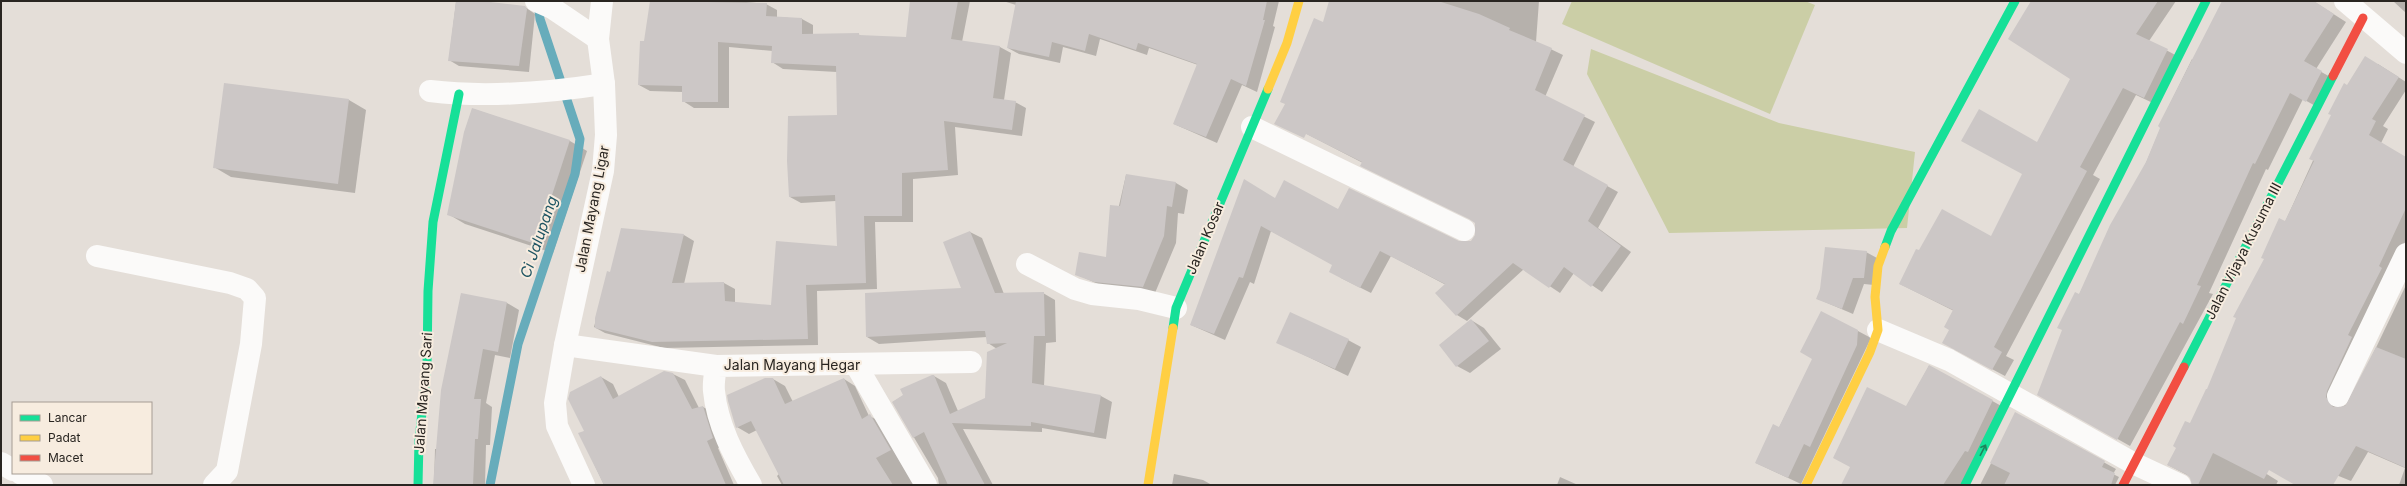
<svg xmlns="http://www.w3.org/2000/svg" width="2407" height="486" font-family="Inter,sans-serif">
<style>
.green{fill:#cbcea6}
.shadow{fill:#0003}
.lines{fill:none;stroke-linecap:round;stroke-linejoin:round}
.stream{stroke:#67acbb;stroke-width:9}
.building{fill:#ccc7c6}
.street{stroke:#fbfaf9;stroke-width:22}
.fast{stroke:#16e098;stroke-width:9}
.slow{stroke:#ffcf43;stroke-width:9}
.jam{stroke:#f24e42;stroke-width:9}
.oneway{stroke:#20825c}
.labels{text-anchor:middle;stroke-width:4;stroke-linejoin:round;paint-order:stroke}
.street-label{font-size:14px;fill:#292521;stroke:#f7ecdf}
.water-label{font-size:15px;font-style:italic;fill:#1f5563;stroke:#f7ecdf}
</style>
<rect width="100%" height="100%" fill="#e4ded8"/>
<g class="green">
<polygon points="1572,1 1805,1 1815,5 1770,114 1562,24"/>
<polygon points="1591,49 1779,123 1915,152 1907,228 1669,233 1587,74"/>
</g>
<g class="shadow">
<polygon points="445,1 477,1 525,7 535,14 529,72 459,66 449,60 456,2"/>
<polygon points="651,1 736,1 766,4 777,10 777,17 802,19 813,25 813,35 858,34 863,37 907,38 911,1 970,1 962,42 1000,47 1011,53 1004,100 1015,102 1026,108 1022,136 955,127 958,175 913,179 913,222 875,222 877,289 817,291 818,345 664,348 605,333 594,327 608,273 611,273 684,235 694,241 684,284 724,283 735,289 735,303 772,306 838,247 836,201 801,203 790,197 838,116 837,72 783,69 772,62 773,51 729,47 729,108 694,108 683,101 683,92 650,91 639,85"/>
<polygon points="1003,1 1279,1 1273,26 1275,27 1257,92 1242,85 1217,143 1174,124 1198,65 1149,48 1147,55 1100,39 1096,56 1063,47 1060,63 1019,54 1008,48 1016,5"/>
<polygon points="1330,1 1539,1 1536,42 1563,55 1545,97 1595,122 1573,167 1618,192 1598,228 1631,252 1602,292 1574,273 1560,293 1524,269 1467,321 1457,315 1446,285 1391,256 1371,293 1341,278 1334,265 1271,231 1254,284 1250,282 1225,340 1191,325 1275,199 1338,210 1458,242 1471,242 1476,235 1476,223 1473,220 1303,132"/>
<polygon points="2045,1 2176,1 2149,41 2181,58 2157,105 2136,95 2093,175 2100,179 2006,356 2014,360 2005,376 1956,350 1954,311 1900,284 1919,251 1992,237 2072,78"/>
<polygon points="2227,1 2313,1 2346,22 2316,69 2334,79 2319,108 2303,99 2268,170 2266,169 2209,293 2213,294 2130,446 2038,394 2079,295 2146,163 2161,127 2159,126 2192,59 2194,60"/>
<polygon points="2393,1 2406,1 2406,13"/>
<polygon points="2378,64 2406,82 2406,90 2383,126 2388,129 2381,143 2406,158 2406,240 2391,273 2339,409 2350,402 2406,285 2406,485 2399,485 2405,468 2368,452 2351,481 2245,438 2236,455 2278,481 2276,485 2193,485 2191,477 2168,465 2208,391 2347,86"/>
<polygon points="349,100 366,110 355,193 231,177 214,167"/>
<polygon points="473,109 570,141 587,151 553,253 465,224 448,214"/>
<polygon points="1126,175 1176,183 1188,190 1184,214 1178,213 1176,243 1155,293 1107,288 1076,274 1107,258"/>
<polygon points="970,232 982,238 1004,294 1043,293 1055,300 1056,342 1046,343 1044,386 1101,396 1112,402 1106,439 1042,428 1042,432 963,429 993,485 939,485 938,478 893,402 934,376 946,383 958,411 986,399 997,349 988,343 987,337 879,344 867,337 963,289"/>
<polygon points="1866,252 1877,258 1874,285 1864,284 1853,314 1818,299"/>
<polygon points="461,295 507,303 519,310 510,358 495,355 486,403 492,407 490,445 486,445 485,485 434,485 435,449 438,449"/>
<polygon points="1471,320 1484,328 1501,349 1470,373 1457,366 1440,345"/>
<polygon points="1858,331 1871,338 1801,484 1756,463 1779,428 1813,359"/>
<polygon points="1348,340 1361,347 1348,376 1277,342"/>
<polygon points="1929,366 2005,408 1966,485 1842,485 1906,408"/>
<polygon points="673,374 685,380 699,408 703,407 715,413 724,445 718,448 734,485 604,485 580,434 585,431 601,377 613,384 619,397"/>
<polygon points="773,379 785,386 793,402 844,379 855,386 869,416 882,422 919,485 782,485 777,476 779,474 757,430 749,434 737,427"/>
<polygon points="2016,414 2116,469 2113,474 2119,477 2115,485 1980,485"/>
<polygon points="1174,474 1203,480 1212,485 1172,485"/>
<polygon points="1560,477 1578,485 1557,485"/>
</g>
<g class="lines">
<polyline class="stream" points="490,485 518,344 575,174 580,139 540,19 538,2"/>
</g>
<g class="building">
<polygon points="456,1 481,1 525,6 527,9 519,66 448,61"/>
<polygon points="650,1 767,3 766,16 802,18 802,34 859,33 859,35 906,37 910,1 958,1 951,39 1000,46 993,98 1016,101 1012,130 944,121 948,170 902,173 902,216 864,216 866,283 806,285 808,339 652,342 595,328 595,318 607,271 610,272 621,228 684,234 672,283 724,282 725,301 771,305 776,241 837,246 835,195 789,197 787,161 788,116 837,115 836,66 771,63 772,46 718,42 718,102 682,102 682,86 638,85 640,41 644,41"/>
<polygon points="1016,1 1267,1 1263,20 1265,20 1246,86 1231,79 1206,137 1173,124 1197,64 1138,43 1136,50 1089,34 1085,51 1052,42 1049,57 1007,48"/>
<polygon points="1329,1 1438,1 1479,14 1510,28 1509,30 1552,48 1535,90 1585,115 1563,160 1608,185 1588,221 1621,246 1591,287 1564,267 1549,288 1513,263 1456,316 1435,293 1445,284 1380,251 1360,288 1329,272 1332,265 1261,226 1243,278 1239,277 1214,334 1190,325 1244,179 1275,198 1284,180 1338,209 1349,188 1459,241 1471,241 1475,235 1475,223 1469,219 1360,166 1362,162 1306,134 1304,138 1274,124 1285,104 1280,102 1314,18 1323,22"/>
<polygon points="2031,1 2158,1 2136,34 2168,49 2144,98 2123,88 2080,167 2087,171 1994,347 2002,352 1992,370 1942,343 1949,330 1944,327 1953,310 1899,284 1916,249 1919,250 1942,209 1991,236 2022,174 1961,141 1979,109 2037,142 2070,79 2008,39"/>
<polygon points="2222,1 2314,1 2334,14 2304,61 2322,71 2306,102 2290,93 2255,164 2253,163 2197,285 2201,286 2183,324 2180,322 2117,440 2037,395 2062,330 2057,328 2075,292 2079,294 2110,225 2146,162 2160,128 2158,126"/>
<polygon points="2365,56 2399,77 2372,119 2376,121 2369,135 2406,157 2406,208 2379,266 2382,268 2348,335 2352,337 2327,391 2326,397 2333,407 2345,406 2376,347 2406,359 2406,468 2356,446 2333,485 2295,485 2269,470 2264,479 2213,453 2198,485 2192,485 2190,478 2186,474 2167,465 2176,448 2173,446 2185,421 2190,423 2206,389 2207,389 2236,318 2233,317 2264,259 2261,258 2279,218 2285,221 2314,161 2309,159 2331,115 2328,114 2344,83 2347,85"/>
<polygon points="224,83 349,99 338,184 213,168"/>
<polygon points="472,108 570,140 536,244 447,215 464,132"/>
<polygon points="1126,174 1176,182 1172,207 1167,206 1164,236 1143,287 1094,282 1075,275 1079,252 1106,257 1110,205 1120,206"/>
<polygon points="970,231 995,293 1044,292 1045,336 1034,336 1032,383 1101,395 1094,433 1031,422 1031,426 952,423 985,485 948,485 924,432 913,438 892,402 903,395 900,389 932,375 934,375 950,414 985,398 987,352 1007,343 987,344 985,331 978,331 866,337 865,293 961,288 943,242"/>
<polygon points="1825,247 1867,251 1864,278 1853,278 1842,309 1816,299 1820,289"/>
<polygon points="461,293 507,302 498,352 483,349 474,399 481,399 478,439 475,439 473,485 433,485 441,390"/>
<polygon points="1821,311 1858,330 1857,345 1810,447 1804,444 1788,478 1755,463 1773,424 1779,427 1812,359 1800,352"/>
<polygon points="1290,312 1349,339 1335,369 1276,343"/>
<polygon points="1471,319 1489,341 1456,367 1439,345"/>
<polygon points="1929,365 1993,400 1968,452 1965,451 1943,485 1841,485 1850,467 1833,458 1867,387 1906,406"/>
<polygon points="664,371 673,373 692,409 703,406 713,438 707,441 726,485 604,485 578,433 584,431 568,399 570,392 601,376 613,399"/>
<polygon points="765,378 773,378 785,404 844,378 862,419 870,414 891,450 876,458 893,485 784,485 751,421 736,428 728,401 727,395"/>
<polygon points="2015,412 2105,461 2102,467 2115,473 2111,485 2004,485 2010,473 1990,463"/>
</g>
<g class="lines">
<g class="street">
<polyline points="536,1 552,8 598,39"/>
<polyline points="2345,1 2406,53"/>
<path d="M430,91C488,98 546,93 604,84"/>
<polyline points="1252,127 1464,230"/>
<polyline points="97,256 230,283 247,289 255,298 251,344 227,471 214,485"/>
<polyline points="1027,264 1075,289 1092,294 1139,299 1176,308"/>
<polyline points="1878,330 1949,360 2133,463 2180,485"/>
<polyline points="565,345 603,171 606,135 604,84 598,39 602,1"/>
<polyline points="856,365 926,485"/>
<polyline points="2338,396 2406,254"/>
<polyline points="1,463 13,470"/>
<polyline points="20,473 42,485"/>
<polyline points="584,485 557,426 555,403 565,345 716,366"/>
<path d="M751,485C734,456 717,424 714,391C713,383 715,374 716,366L971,362"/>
</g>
<g class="fast">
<polyline points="1885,247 1891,231 2015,1"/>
<polyline points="1173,328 1176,308 1268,89"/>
<polyline points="2184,367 2333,76"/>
<polyline points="418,485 419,440 427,367 428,291 433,222 459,94"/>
<polyline points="1965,485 2206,1"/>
</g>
<g class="slow">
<polyline points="1268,89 1287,43 1299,1"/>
<polyline points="1148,485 1173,328"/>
<polyline points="1806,485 1870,352 1878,330 1875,297 1878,266 1885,247"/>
</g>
<g class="jam">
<polyline points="2333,76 2363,18"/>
<polyline points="2123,485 2184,367"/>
</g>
</g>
<defs><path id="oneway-shaft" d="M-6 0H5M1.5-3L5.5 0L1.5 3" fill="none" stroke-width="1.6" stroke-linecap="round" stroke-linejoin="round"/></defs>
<use class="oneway" href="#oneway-shaft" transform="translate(1983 450) rotate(-63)"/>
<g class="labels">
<g class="street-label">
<text transform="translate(592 209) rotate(-79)" y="5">Jalan Mayang Ligar</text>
<text transform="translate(1205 238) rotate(-67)" y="5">Jalan Kosar</text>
<text transform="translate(2243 251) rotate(-63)" y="5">Jalan Vijaya Kusuma III</text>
<text x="792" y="370">Jalan Mayang Hegar</text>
<text transform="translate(423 393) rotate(-86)" y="5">Jalan Mayang Sari</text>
</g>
<g class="water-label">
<text transform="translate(539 237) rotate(-71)" y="5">Ci Jalupang</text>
</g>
</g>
<rect width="2407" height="486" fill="none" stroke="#292521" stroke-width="4"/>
<rect x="12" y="402" width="140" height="72" fill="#f7ecdf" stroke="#a59c93"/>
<rect x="20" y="415" width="20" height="6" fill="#16e098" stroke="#a59c93"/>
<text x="48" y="422" font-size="12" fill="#292521">Lancar</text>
<rect x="20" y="435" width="20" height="6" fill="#ffcf43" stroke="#a59c93"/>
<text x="48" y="442" font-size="12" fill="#292521">Padat</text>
<rect x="20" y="455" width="20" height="6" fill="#f24e42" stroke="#a59c93"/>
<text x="48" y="462" font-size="12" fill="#292521">Macet</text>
</svg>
